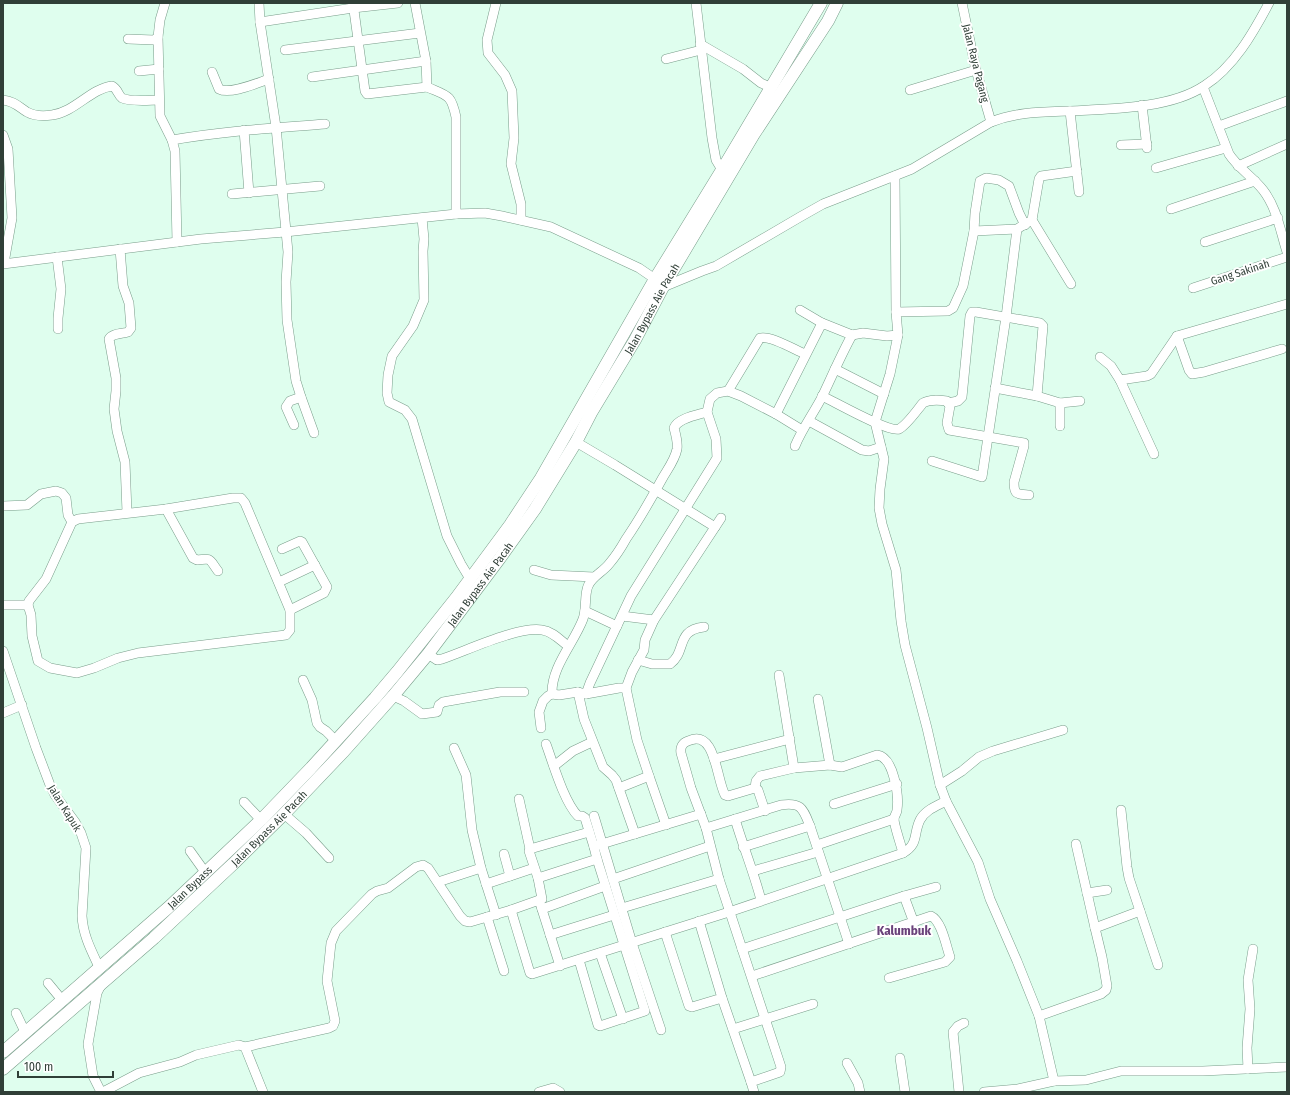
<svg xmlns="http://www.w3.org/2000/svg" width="1290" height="1095" font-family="'Fira Sans Condensed',sans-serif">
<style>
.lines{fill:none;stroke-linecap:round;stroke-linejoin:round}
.minor-casing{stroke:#799d8a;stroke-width:10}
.highway-casing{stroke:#799d8a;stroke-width:13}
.minor{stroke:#fff;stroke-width:9}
.highway{stroke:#fff;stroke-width:12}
.labels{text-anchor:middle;stroke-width:4;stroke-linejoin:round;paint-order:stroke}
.street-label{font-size:11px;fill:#303f37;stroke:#fff}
.quarter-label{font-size:13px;font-weight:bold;fill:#6a427b;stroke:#fff}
</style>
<rect width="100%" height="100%" fill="#dffeee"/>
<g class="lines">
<g class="minor-casing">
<g id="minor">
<polyline points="165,3 160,20 158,37 160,116 172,140 175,151 177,242"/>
<polyline points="259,3 260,22 276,127 288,252 286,282 287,320 296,381 301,397 314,433"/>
<polyline points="353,3 365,91 367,94 427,87"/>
<path d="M415,3L426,61L427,87C448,96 451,94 456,117V214"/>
<polyline points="496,3 487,40 488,53 505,75 512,91 514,138 511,164 521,204 521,220"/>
<polyline points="696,3 712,138 716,160 722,170"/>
<polyline points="962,3 976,70 991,122"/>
<polyline points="260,22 353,8 398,3"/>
<polyline points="128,39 154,40 158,37"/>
<polyline points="700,44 743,69 761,83 770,87"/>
<polyline points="285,50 420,33"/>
<polyline points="666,59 701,50"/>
<polyline points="139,71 159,69"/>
<path d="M212,72L219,89C230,95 257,83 269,79"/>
<polyline points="312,77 426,61"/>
<path d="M1203,87L1229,154C1238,168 1253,177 1263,190C1277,208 1280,230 1287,252"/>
<polyline points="910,90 976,70"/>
<path d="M3,100C14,101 19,107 27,112C34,116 45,116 52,115C75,112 90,89 112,86C118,89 118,95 122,98C129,102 150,100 159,100"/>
<polyline points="1142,105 1147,148"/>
<polyline points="1070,111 1079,192"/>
<polyline points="1219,126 1287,101"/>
<polyline points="244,130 249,193"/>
<polyline points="3,135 8,149 12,218 4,263"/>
<path d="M172,140C223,131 274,128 325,124"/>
<polyline points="1121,145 1147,144"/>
<polyline points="1238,166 1287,144"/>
<polyline points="1156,168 1226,148"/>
<polyline points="895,176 896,312 898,335 890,374 875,422 884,459 880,489 879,508 882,524 896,570 901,621 905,645 927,728 940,785 946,801 978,862 990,899 1017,961 1039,1016 1054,1081"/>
<polyline points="232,194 320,186"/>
<polyline points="1171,209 1255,181"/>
<polyline points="422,218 424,239 423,251 424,300 413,326 392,356 388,375 387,393 389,402 405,410 412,419 447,536 461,564 470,579"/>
<polyline points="1032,220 1071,284"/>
<polyline points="974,231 1017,229 1032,220 1039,179 1041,176 1077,171"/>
<polyline points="1205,242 1278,218"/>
<path d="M120,249L123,286L129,303L131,328L128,332C122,334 112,333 109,339L116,378V391L114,409L117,431L125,462L127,512"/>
<polyline points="57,257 61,289 58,318 58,329"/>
<polyline points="3,264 201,239 285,232 456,214 485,213 502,216 551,227 639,268 655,279"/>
<path d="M663,287L702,271L716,266L800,217L823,204L912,169L991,122C1016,112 1042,112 1068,111C1109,109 1170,109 1204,86C1234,67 1253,33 1269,3"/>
<polyline points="1193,288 1287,257"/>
<polyline points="800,310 822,323"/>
<polyline points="896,312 948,311 953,308 963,286 974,231 975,213 980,181 986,178 999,180 1009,186 1019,213 1025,225"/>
<polyline points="1177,336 1189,370 1192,374 1204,372 1282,349"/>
<polyline points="1100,357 1111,366 1120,380"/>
<polyline points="835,369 884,394"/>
<polyline points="995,388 1037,396 1060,403 1080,401"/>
<path d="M728,391L760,338C770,335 795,350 805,354"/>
<path d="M822,396C835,402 889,433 899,429C907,425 917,410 923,403C930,399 939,400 947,401L950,406L947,423L949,430L1024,443V446L1014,482C1014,495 1017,494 1029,495"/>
<polyline points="948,403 958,401 962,397 970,316 972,312 976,312 1040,323 1043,326 1037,396"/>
<polyline points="1060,403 1060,426"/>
<polyline points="776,414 822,323 852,335 863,333 887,336 898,335"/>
<polyline points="809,421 862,450 869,451 881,447"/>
<polyline points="294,425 286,407 290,401 301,397"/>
<polyline points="576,442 615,465 715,527"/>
<path d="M795,446C802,429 813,414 822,397C832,376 841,355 852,335"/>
<polyline points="1154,454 1120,380 1147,376 1151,374 1177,336 1287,304"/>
<polyline points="932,461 982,477 1006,317 1017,229"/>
<polyline points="3,506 27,505 41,494 56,491 62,493 66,498 68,515 72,522 78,519 166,509 233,498 241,498 245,503 290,610 290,630 286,635 138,653 118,658 94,668 77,673 50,668 38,661 32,636 31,615 28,605 29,601 46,579 72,522"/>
<path d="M166,509L193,558L197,560C212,558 209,559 218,571"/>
<polyline points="282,549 300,541 302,542 327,587 324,593 290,610"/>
<polyline points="534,570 551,575 594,577"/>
<polyline points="279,582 315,565"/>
<polyline points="3,605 28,605"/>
<polyline points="585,611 617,626"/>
<polyline points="622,616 654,620"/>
<path d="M3,651L36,748L50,785L55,795L75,822L81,833L86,848L82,916C83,935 91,950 99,967"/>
<path d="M428,654L437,660L442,659C466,651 518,626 542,630C552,631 560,640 568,646"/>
<path d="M638,660L652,664H670C687,652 675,630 704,627"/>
<polyline points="779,675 794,768"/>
<polyline points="303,680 312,700 317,723 320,727 326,731 336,741"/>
<polyline points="626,688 632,672 644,650 645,640 654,620 721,518"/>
<polyline points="578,692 584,719 603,767 612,775 616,780 635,834"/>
<path d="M552,694C551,667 574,643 583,619C587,608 584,596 588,586C592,576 603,572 609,564C615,557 621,548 626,539C639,520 651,499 662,479C667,470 675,460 677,449C678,442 676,435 674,428C678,418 697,415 707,412"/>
<polyline points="586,694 590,683 631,596 717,458 716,439 707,412 710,399 717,393 728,391 741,396 776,414 802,430"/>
<polyline points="393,696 404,701 422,714 437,712 439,705 443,702 500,692 524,692"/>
<polyline points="818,699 830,765"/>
<polyline points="3,713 22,705"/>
<polyline points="541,728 539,712 543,701 548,696 552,694 559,695 578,692 586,694 619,688 626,688 637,740 649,776"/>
<path d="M546,744C553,763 564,802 578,816H582L585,818L594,847"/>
<polyline points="454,748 466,775 472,830 481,868 496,915"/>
<polyline points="714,759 790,739"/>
<polyline points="554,766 573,751 592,742"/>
<polyline points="940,785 962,771 979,757 993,751 1063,730"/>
<polyline points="619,788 649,776 666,825"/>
<path d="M755,788L756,781L760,776L794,768L830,765L842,767L877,755C894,757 899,796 897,810C897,813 894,816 894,819C894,825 901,845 903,853"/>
<polyline points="519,799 530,849"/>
<polyline points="244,802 261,820"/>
<polyline points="834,804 897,784"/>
<polyline points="1121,810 1127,867 1129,878 1158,965"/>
<polyline points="284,814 306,833 329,858"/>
<polyline points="594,816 632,943 661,1030"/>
<path d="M735,819C743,846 754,873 761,900"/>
<path d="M706,828L781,805C802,802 803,809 810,826"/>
<polyline points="1076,844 1095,928 1140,911"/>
<polyline points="817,845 894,819"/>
<polyline points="743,847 810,826 849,944"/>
<polyline points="190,851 205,872"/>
<polyline points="504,854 510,876"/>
<polyline points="753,871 818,852"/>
<polyline points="538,878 597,859 594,847 595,846 701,814"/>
<polyline points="613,879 710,846"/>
<polyline points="438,882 481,868"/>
<polyline points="486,884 534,868"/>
<polyline points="1087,893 1107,890"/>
<polyline points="904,896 914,923"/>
<polyline points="539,900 560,966"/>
<polyline points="622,908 719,879"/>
<polyline points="542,909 605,886"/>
<polyline points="511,910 542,899 538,878 529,851 530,849 589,832"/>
<polyline points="487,917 504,971"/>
<polyline points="665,932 689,1006 692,1007 722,998 699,921"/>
<polyline points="550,935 614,915"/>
<polyline points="742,949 904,896 936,887"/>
<polyline points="600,953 623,1019"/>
<polyline points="579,960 598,1025 600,1026 645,1011 597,859"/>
<path d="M752,976L931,916C942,921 946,946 950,957L945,962L889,978"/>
<polyline points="48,983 62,1000"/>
<polyline points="101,985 97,993 88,1044 93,1076 101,1092"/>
<polyline points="722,998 751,1082"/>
<polyline points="16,1013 25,1032"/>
<polyline points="1039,1016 1101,994 1106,990 1107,986 1102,957 1095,928"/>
<polyline points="733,1029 813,1004"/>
<path d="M245,1047L329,1028L333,1026L335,1021L327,981L331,943L336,931L372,894L377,891L388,888L416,867L423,865L428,868L460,916L465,921L470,922L511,910L530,973L532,974L729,912L903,853C919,844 913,834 920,820C925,810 937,806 946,801"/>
<polyline points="900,1058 905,1092"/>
<polyline points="847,1063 858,1083 860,1092"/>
<polyline points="1248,1069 1247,1048 1250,1009 1248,980 1253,949"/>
<polyline points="103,1092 139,1073 180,1062 196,1055 239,1045 245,1047 263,1092"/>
<polyline points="539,1092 553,1088 560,1092"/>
<path d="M754,1092L751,1082L780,1072L781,1067L719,879L706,828L691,788L681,753C680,748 682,743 688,741C716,728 716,779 725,795L728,796L755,788L758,790L765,811"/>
<polyline points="959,1092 953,1032 958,1026 964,1023"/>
<polyline points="984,1092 1018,1089 1054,1081 1086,1080 1121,1071 1203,1071 1287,1067"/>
</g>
</g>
<g class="highway-casing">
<g id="highway">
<path id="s1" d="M3,1052L169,907L261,820L311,768L375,698L397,672L456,598L510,525L541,478L655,279L722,170L821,3"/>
<path id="s2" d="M3,1069L154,938L233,864L284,814L344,751L393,696L428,654L500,558L535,509L576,442L591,413L635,340L663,287L754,134L828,21L837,3"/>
</g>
</g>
<use href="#minor" class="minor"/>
<use href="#highway" class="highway"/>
</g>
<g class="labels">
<g class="street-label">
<text transform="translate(976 63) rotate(76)" y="4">Jalan Raya Pagang</text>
<text transform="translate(1240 272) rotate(-18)" y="4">Gang Sakinah</text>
<text dy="4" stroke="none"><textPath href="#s2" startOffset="1007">Jalan Bypass Aie Pacah</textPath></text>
<text dy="4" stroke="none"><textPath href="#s2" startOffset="682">Jalan Bypass Aie Pacah</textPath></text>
<text transform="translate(65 808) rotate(58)" y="4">Jalan Kapuk</text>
<text dy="4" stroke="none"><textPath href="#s2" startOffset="359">Jalan Bypass Aie Pacah</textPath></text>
<text dy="4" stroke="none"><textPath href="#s1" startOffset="249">Jalan Bypass</textPath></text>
</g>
<g class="quarter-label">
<text x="904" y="935">Kalumbuk</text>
</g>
</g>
<rect width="1290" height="1095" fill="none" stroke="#303f37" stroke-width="8"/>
<path d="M18 1071v6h95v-6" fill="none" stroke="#303f37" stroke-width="2"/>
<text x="24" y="1071" font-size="12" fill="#303f37" stroke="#ffffff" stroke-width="3" paint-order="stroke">100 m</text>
</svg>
